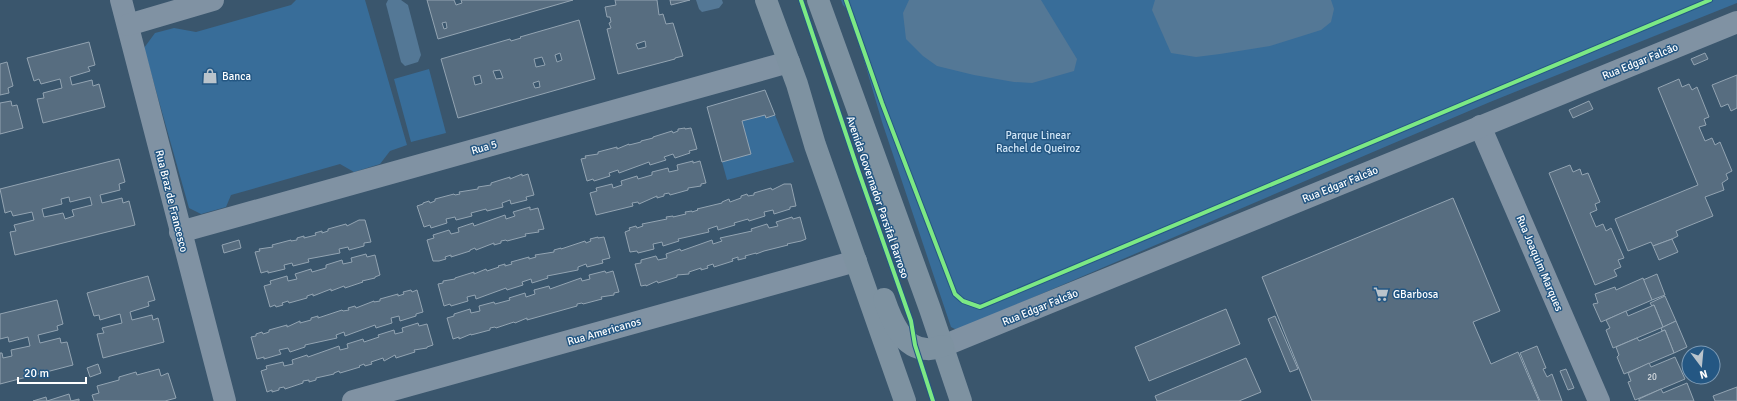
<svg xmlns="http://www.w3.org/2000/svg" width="1737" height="401" font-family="Signika,sans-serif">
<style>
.green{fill:#386d99}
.water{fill:#547896}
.building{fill:#576d80;stroke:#93a4b2;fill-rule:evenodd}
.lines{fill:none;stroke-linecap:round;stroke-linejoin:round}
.minor{stroke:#8092a3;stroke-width:22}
.major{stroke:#7e92a1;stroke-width:22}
.cycleway-casing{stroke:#245783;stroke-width:6}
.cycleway{stroke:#7ce984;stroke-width:4}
.labels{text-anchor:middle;stroke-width:3;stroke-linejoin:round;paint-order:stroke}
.number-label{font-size:9px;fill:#d5dadf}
.street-label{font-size:11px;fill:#fff;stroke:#245783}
.poi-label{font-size:11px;fill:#fff;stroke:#245783;text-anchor:start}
.park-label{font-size:11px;fill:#d0e5f6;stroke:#245783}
</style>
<rect width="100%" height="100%" fill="#3a566d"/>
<g class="green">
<polygon points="296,0 365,0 407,145 390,151 380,164 354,172 340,164 231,195 226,207 201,214 189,208 144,48 155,33 174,28 196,32 291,5"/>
<polygon points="841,0 1737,0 1737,3 1490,102 957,330 951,327 882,122 850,12 843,5"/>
<polygon points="429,69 446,133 411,142 394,79"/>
<polygon points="765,90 794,162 727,180 707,107"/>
</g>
<g class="water">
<polygon points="388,0 401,0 408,5 421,55 418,62 405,66 401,62 386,4"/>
<polygon points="696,0 722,0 723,3 719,8 702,12 699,9"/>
<polygon points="909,0 1041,0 1077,59 1074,71 1032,83 1014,82 974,75 937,66 923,56 906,39 903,13"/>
<polygon points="1155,0 1331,0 1334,9 1331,22 1321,30 1270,46 1220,54 1196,57 1171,53 1152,10"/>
</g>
<g class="building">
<path d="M427,0H454L456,5L462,3L461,0H573L438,39ZM446,22L447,28L444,29L442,23Z"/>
<path d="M615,0H657L659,15L663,14L666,24L673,23L683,56L675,58V59L618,74L607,29L611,28L609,23L611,22L610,17H607L605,7L616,5ZM645,41L646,47L638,49L636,44Z"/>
<polygon points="670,0 690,0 671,5"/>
<path d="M579,20L595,79L458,118L441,59L510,39L511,41L521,38L520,37ZM560,53L562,60L557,62L555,55ZM542,57L545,65L536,67L534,59ZM500,70L503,78L496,79L493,71ZM480,75L482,83L475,85L473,77ZM539,81L540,87L535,88L533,83Z"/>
<polygon points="89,42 95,65 88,67 90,71 70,77 72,85 92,80 93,86 99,84 105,107 43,123 37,99 44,98 43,93 62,88 60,79 41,84 39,79 34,81 27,58"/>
<polygon points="1705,53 1708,59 1694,65 1691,59"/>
<polygon points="7,62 13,86 8,88 9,93 0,95 0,64"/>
<polygon points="1737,75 1737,108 1731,111 1728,104 1721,107 1712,85"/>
<polygon points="1679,79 1682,87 1689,84 1692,90 1697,87 1709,117 1704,119 1706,125 1699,127 1705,141 1712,138 1715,145 1720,142 1732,171 1726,174 1728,179 1722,183 1724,190 1705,197 1713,216 1676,231 1678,236 1672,239 1653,246 1651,242 1628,251 1615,219 1698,185 1658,88"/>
<polygon points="765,90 775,115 766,118 765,115 742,121 751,154 722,162 707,107"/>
<polygon points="11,101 12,106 17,105 23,128 0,134 0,103"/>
<polygon points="1589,101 1593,109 1573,118 1569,110"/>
<polygon points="685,128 685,129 691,128 697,149 689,151 690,153 675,158 673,154 664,157 666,160 650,165 649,162 619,173 618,170 609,173 610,176 594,181 593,179 587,181 581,159 586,158 585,156 598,154 598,152 617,147 617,149 629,144 629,145 641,142 641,141 653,138 653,137 672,131 673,133 678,131 678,129"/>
<path d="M119,159L125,182L119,184L120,190L100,195L102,203L122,198L123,203L129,201L135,225L15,255L10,232L16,231L14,225L34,220L32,212L13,216L11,211L5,213L0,189ZM69,197L70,202L90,197L92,205L72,210L74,216L65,219L63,213L44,217L42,209L62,204L61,199Z"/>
<polygon points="693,161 693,163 700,161 706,183 701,184 701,186 688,188 688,190 670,195 669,193 664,194 664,196 657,198 657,196 639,204 638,202 632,203 633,206 596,215 590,193 597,191 596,188 612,184 613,188 622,185 621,181 637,176 638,179 652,175 652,172 668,168 669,172 678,170 677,165"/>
<polygon points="1570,165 1573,172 1580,169 1582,175 1588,173 1600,202 1595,204 1597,210 1590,213 1596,227 1603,224 1606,231 1611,228 1624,258 1618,260 1621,267 1614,270 1617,276 1595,285 1549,173"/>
<polygon points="522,174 522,176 528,174 534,195 526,197 527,200 511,204 510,200 502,203 503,207 487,211 486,209 471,213 472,216 456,220 455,217 446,219 447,223 431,228 430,225 424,227 417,206 423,204 423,203 429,201 430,203 435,201 435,199 454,194 455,195 460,194 459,192 478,189 478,187 491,185 491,183 510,177 510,179"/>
<polygon points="784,184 791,184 796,206 790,207 790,209 774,214 773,210 764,212 765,216 749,221 748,219 734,223 735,225 718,230 717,226 708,229 709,232 678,239 679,241 663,246 662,242 653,244 654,249 638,253 637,251 630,252 625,232 630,230 629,228 636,226 637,228 643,226 642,224 667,219 666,217 673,216 673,217 686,214 685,212 692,211 692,212 698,210 697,209 722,203 722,202 729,199 730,202 741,198 741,196 747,194 748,196 754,195 754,193 771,188 772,190"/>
<polygon points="1453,198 1500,311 1473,322 1491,364 1518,352 1539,401 1312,401 1262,277"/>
<polygon points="530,207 530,210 538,208 544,229 538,230 539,232 525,234 526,236 507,241 506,240 501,241 501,243 494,245 494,243 476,250 475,248 470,250 470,251 451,257 451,255 445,257 446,259 439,261 433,261 427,240 434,238 433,235 449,230 451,234 459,232 458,228 473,223 474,226 505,215 506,219 515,216 513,212"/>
<polygon points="792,217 793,219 800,217 806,239 801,241 787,244 788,245 764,251 756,254 756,253 745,256 746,258 738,260 738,257 732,259 733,261 714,267 713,264 707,266 708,268 701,270 701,268 689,272 689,274 677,275 677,277 658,283 657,281 646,286 646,285 641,286 635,264 641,263 641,260 656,256 658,260 667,258 666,254 680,249 681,251 712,240 713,244 722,241 720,238 752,231 751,229 767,224 769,228 778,226 776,222"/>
<polygon points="359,220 365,220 371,242 364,243 364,246 349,250 348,247 339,249 340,253 308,259 309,262 293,266 292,263 284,265 285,269 268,273 268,271 261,273 255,252 260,251 259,249 273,247 272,245 291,240 291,241 297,240 297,238 304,236 304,238 316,235 315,233 322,231 322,233 328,231 328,229 346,224 347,226"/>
<polygon points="598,237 598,238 604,237 610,258 602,260 603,263 587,267 586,264 578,267 578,270 547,276 548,278 532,283 531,279 522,282 523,285 507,290 506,288 476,299 475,295 467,297 468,301 451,306 450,304 444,306 438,284 443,283 443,281 455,279 455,278 474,272 474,274 486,269 487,271 499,267 498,266 505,264 505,266 512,264 511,262 529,257 529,259 536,257 535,255 554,252 554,250 561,248 561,249 585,241 586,243 591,241 590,239"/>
<polygon points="1672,239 1678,252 1659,260 1653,246"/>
<polygon points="239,240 241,248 224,253 222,245"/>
<polygon points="366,254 367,257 375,255 380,275 375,277 375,278 362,281 363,282 345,288 344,286 331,291 331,289 313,296 313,294 307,296 307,298 289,303 288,301 282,303 283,305 276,307 275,305 270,307 264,286 271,284 270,281 287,276 288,281 297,279 295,274 311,269 312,272 326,268 326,265 342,260 343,264 352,262 351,258"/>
<polygon points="605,271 606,273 613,271 619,292 614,293 614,295 601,297 602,299 583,304 582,303 577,304 577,306 527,320 527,318 515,323 514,322 496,328 495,327 490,328 490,330 471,335 471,334 459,339 459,337 453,339 447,318 454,316 454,314 470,309 471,313 480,311 479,306 494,302 495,304 510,300 509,298 525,293 526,297 535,294 534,290 549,286 550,289 581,278 582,281 590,279 589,275"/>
<polygon points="1657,274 1665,295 1652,300 1643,280"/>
<polygon points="148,276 155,300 148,302 149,306 130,312 132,320 152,315 153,320 158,318 164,342 103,358 97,334 104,333 102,328 122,323 120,314 100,320 99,315 94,316 87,293"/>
<polygon points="1643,278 1652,300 1601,322 1593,304 1598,303 1595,294 1615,287 1616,290"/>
<polygon points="411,290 412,292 417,290 423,312 416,314 416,316 400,321 399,316 391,318 392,323 376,328 375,325 345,336 344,332 336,335 337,338 305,345 305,347 290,352 288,348 279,350 281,354 264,359 264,357 257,359 251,337 256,336 256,334 262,332 263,334 269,332 269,330 287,325 287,327 300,321 300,323 311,320 311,318 318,316 318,318 342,310 343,311 349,310 348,308 355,306 356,308 374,301 374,302 380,301 380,299 398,294 398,296 404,294 403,292"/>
<polygon points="1665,296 1676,321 1663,327 1654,305 1652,306 1650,303"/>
<polygon points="57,300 63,324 57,326 58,330 38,335 40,343 60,338 61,343 67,342 73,365 0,384 0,353 2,353 3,358 12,356 11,350 30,346 28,337 9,342 8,337 0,339 0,314"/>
<polygon points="1654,305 1663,327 1613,348 1606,330 1610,328 1606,320 1626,311 1628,316"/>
<polygon points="1226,309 1240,344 1149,381 1135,347"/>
<polygon points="1275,316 1298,369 1290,372 1268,319"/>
<polygon points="1676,321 1687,347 1674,353 1665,330 1662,331 1661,328"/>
<polygon points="418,323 419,326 427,324 433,345 427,347 427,348 414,350 415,352 396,358 395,355 384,361 383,358 371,362 372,364 365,366 364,364 359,366 360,367 340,373 339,371 334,373 334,374 316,378 316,380 309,382 309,380 303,381 303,383 285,389 284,387 279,388 279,390 272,392 272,390 267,392 261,371 267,369 266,366 283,362 284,366 293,364 292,360 307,355 308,357 339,346 340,350 348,348 347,344 363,339 364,342 379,337 378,335 394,330 395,334 403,332 402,328"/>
<polygon points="1665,330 1674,353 1624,374 1617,357 1619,355 1616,347 1637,338 1639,341"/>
<polygon points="1537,346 1546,368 1543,369 1547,377 1552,374 1562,401 1540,401 1520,353"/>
<polygon points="1675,357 1685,379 1635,400 1628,382 1631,381 1628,373 1649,363 1651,367"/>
<polygon points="1246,358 1261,392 1239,401 1157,401 1155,396"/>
<polygon points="98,364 101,373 90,377 87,368"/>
<polygon points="159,369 161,376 168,373 176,398 165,401 94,401 92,395 99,393 97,386 119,380 119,377 136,372 137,375"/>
<polygon points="1566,369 1574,388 1568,390 1560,371"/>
<polygon points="1687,383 1694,401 1639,401 1639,399 1661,389 1663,393"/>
<polygon points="1737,387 1737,401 1715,401 1713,396"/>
<polygon points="69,394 71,401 79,399 79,401 33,401 46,397 47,401"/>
</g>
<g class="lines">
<g class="minor">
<polyline points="121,0 225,401"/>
<polyline points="128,25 213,0"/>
<polyline points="1480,126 1599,401"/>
<polyline points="180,232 789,62"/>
<polyline points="943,346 1737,22"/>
<polyline points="353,401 856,261"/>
</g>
<g class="major">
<polyline points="766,0 797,84 815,145 905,401"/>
<polyline points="818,0 930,309 961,401"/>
<path d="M884,299C891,319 902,349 927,349C932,350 938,347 943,346"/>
</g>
<g class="cycleway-casing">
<g id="cycleway">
<polyline points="801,0 858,170 911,321 915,345 933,401"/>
<polyline points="846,0 882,103 955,294 963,301 980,307 1710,0"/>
</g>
</g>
<use href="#cycleway" class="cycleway"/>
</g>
<defs>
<g id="shop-bare" transform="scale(1.2)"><path d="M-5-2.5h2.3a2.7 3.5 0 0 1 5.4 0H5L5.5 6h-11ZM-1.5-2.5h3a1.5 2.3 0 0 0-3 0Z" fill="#bac4cc" stroke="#245783" stroke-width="2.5" paint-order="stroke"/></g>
<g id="supermarket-bare" transform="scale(1.2)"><path d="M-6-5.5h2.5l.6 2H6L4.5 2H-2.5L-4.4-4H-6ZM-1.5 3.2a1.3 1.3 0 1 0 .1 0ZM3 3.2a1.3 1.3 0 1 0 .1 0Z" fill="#bac4cc" stroke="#245783" stroke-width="2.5" paint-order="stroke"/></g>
</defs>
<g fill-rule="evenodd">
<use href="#shop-bare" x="210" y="76"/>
<use href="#supermarket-bare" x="1381" y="294"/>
</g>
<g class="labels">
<g class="number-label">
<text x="1652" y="380">20</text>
</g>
<g class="street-label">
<text transform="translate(1640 61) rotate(-22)" y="4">Rua Edgar Falcão</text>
<text transform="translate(484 147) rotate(-16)" y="4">Rua 5</text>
<text transform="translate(1340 184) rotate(-22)" y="4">Rua Edgar Falcão</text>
<text transform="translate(878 197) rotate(71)" y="4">Avenida Governador Parsifal Barroso</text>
<text transform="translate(172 201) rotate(76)" y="4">Rua Braz de Francesco</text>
<text transform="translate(1540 263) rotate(67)" y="4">Rua Joaquim Marques</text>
<text transform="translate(1040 307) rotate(-22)" y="4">Rua Edgar Falcão</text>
<text transform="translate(604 331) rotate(-16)" y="4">Rua Americanos</text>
</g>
<g class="poi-label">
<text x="222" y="80">Banca</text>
<text x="1393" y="298">GBarbosa</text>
</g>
<g class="park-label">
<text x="1038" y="139">Parque Linear<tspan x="1038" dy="13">Rachel de Queiroz</tspan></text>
</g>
</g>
<g transform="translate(1701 365) rotate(164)"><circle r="19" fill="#245783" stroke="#7c9ab5"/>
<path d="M0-3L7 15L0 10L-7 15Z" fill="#bac4cc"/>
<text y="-6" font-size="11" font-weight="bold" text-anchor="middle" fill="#ffffff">N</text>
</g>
<path d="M18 377v6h68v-6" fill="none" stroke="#ffffff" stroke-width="2"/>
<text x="24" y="377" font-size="12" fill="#ffffff" stroke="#245783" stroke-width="3" paint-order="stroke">20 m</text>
</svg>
